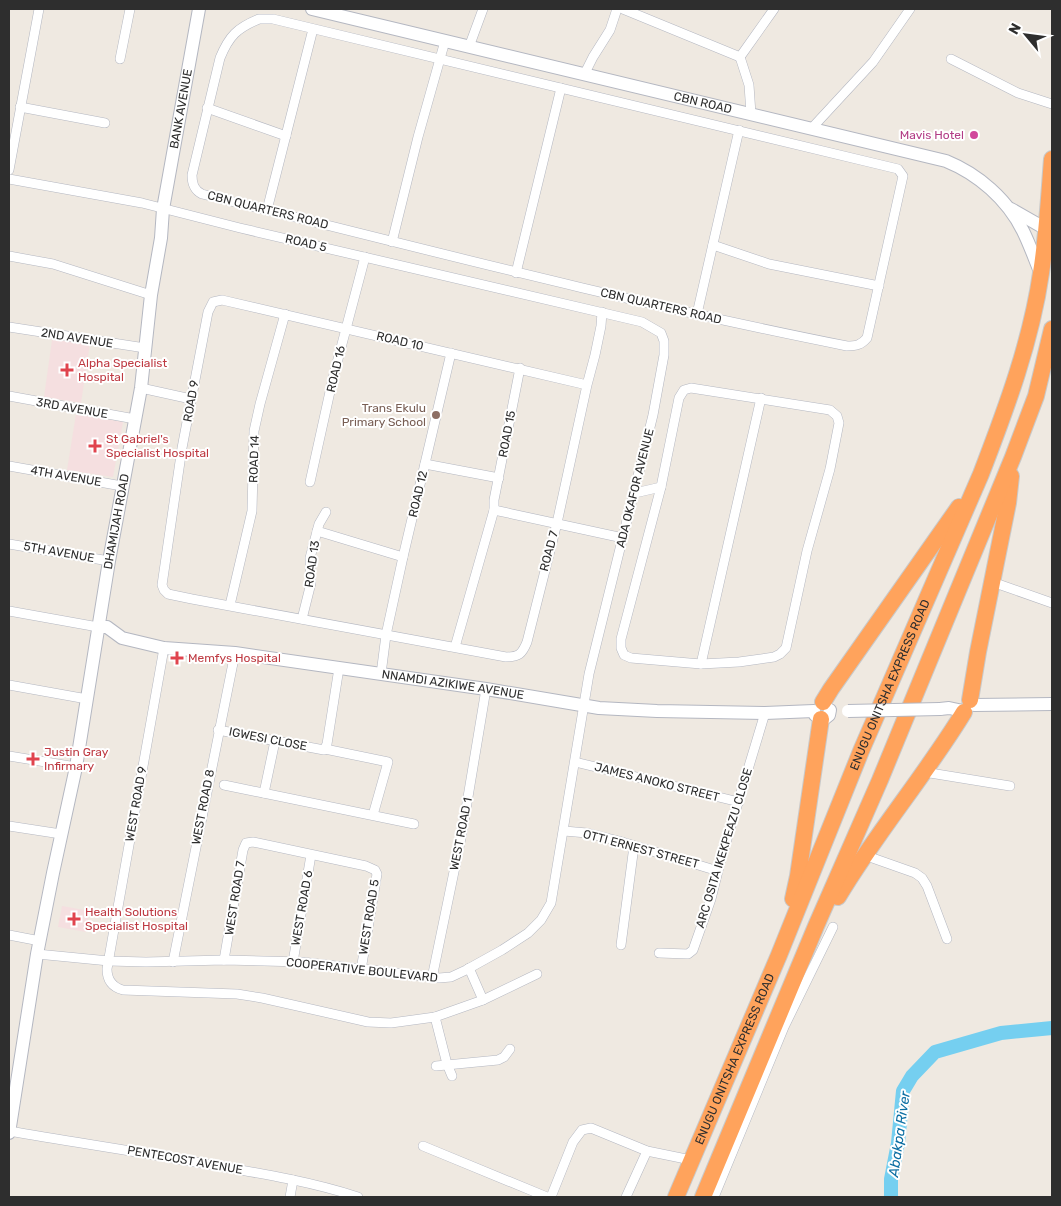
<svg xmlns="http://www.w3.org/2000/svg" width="1061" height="1206" font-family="Rubik,sans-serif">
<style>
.medical{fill:#f5dfe0}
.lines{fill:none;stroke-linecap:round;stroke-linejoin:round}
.river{stroke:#75cff0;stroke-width:14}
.street-casing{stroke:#b4b7c1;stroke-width:10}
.secondary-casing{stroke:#b4b7c1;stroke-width:14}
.highway-casing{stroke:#c9c9c9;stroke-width:18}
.street{stroke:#fff;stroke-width:9}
.secondary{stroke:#fff;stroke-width:12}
.highway{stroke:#ffa35c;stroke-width:16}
.secondary-bridge-casing{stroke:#b4b7c1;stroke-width:14;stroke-linecap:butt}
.secondary-bridge{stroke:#fff;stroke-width:12}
.hotel-dot{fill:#d1479c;stroke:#fff;stroke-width:2}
.health-dot{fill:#e0444e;stroke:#fff;stroke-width:2}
.education-dot{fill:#8d6e63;stroke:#fff;stroke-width:2}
.labels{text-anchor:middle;stroke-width:4;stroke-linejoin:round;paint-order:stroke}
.street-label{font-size:12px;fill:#2e2e2e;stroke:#fff}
.hotel-label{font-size:12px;fill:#b23c85;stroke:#fff;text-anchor:end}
.health-label{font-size:12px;fill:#be3a42;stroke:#fff;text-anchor:start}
.education-label{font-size:12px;fill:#785e54;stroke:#fff;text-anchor:end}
.water-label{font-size:14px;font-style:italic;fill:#0d6fa3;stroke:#fff}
</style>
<rect width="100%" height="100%" fill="#efe9e1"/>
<g class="medical">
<polygon points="52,340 90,343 81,403 44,397"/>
<polygon points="76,414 123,422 113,477 67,470"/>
<polygon points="62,906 90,911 86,932 58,927"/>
</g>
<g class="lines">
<polyline class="river" points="891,1197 891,1179 898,1143 903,1091 912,1076 935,1052 1001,1033 1052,1028"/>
<g class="street-casing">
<g id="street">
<polyline points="623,9 740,57"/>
<path d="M259,19H273L898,169L903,176L867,338C861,345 856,346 847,346C630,303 416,247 202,194C194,190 192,184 192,175L220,58C229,36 237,28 259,19Z"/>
<polyline points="469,47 483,9"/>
<polyline points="740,57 774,9"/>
<polyline points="740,57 749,85 751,114"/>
<polyline points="120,59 130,9"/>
<polyline points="951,59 1018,93 1052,104"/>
<polyline points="584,75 593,57 610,30 617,9"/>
<polyline points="20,107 105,123"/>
<polyline points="207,108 286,136"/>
<polyline points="811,129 873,62 910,9"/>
<polyline points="9,170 39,9"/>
<polyline points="9,179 142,203 240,228 642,322 661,333 664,341 664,355 653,415 589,674 551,903 541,920 528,933 502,950 466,970 451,977 439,978 302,962 224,960 146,962 109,961 37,954"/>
<polyline points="267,210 313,29"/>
<polyline points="392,242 418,137 445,41"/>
<polyline points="713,245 769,264 879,286"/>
<polyline points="9,256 53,264 151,295"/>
<polyline points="516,273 561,88"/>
<polyline points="697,314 739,130"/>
<polyline points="9,327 145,348"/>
<path d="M587,385L222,300L213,302L208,312L182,448L162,585L164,590L168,594L192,599L506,657C519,657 522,654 527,642L557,523L587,385L595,355L601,326L602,312"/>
<polyline points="141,388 191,399"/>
<polygon points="691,388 830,410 837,416 839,423 830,469 807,551 786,648 780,654 774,657 739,662 701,664 631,658 624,655 621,648 621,639 661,487 679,398 684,390"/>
<polyline points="9,396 135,419"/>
<polyline points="425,464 499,478"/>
<polyline points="9,466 122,486"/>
<polyline points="310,482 333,378 365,257"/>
<polyline points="635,493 661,487"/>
<polyline points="494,510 623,538"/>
<polyline points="317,531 403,557"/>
<polyline points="9,544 109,561"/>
<polyline points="998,584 1052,603"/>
<polyline points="230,605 252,511 254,431 260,404 285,314"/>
<polyline points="9,611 98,627"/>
<polyline points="302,619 311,583 310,558 319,524 326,512"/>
<polyline points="455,647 494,510 494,500 520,368"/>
<path d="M164,648L107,969C107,980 112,987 123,990L237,994L262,998L368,1022L391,1023L435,1017"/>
<polyline points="701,664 761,398"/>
<polyline points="381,674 386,635 403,557 451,353"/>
<polyline points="9,685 87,699"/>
<polyline points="218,730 324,750 327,744 339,668"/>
<polyline points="325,749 388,762 373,815"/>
<polyline points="9,756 76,767"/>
<polyline points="575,762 739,802"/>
<polyline points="924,772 1010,786"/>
<polyline points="224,785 414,824"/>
<polyline points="264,793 275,741"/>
<polyline points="9,826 61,834"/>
<polyline points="564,831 587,833 619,841 718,871"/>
<polyline points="864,855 915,873 922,878 927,886 947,939"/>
<polyline points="9,935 40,941"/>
<polyline points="621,945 634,846"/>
<polyline points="659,953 688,954 693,950 711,899 721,859 765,713"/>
<polyline points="224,960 243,850 246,843 253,842 366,866 375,870 377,874 361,970"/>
<polyline points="173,962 235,653"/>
<polyline points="293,962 311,855"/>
<polyline points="469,968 483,1000"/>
<polyline points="432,978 462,833 486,689"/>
<polyline points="436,1066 498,1060 504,1057 510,1049"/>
<polyline points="452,1076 447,1064 435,1017 483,1000 537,974"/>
<path d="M9,1131C78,1143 148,1153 217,1166C264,1174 312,1182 358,1197"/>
<polyline points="423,1146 547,1197"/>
<polyline points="290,1197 293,1180"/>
<polyline points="551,1197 573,1142 582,1130 591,1128 647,1151 691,1160"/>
<polyline points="626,1197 647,1151"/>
<polyline points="714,1197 784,1027 833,927"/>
</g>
</g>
<g class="secondary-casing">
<g id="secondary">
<path id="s1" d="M312,9L946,161C978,174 1007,199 1023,231C1030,245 1035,260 1041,274"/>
<polyline points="1011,209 1046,229"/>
<path id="s2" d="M98,627H107L122,638L164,648L235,653L486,689L599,708L657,711L765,713L814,711"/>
<polyline points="974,705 1052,704"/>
<polyline points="940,709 949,708 963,711"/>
<polyline points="815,715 819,718 824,719 829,715 830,710"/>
<path id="s3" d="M9,1133L37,954L53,873L76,767L109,561L141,388L151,295L161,238L163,209L199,9"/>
</g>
</g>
<g class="highway-casing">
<g id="highway">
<polyline points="970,700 978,652 1008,503 1011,476"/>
<polyline points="823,702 831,689 959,507"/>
<path d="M838,897C876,833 925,776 964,712"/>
<polyline points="793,899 798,876 821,719"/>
<path id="s4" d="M676,1197L779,955L861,751L981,474C1006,409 1031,342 1041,273C1047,235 1049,197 1052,159"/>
<polyline points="703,1197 816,926 880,780 1013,457 1036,396 1052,329"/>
</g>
</g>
<use href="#street" class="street"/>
<use href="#secondary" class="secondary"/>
<use href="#highway" class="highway"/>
<g class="secondary-bridge-casing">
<polyline id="secondary-bridge" points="848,711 940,709"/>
</g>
<use href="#secondary-bridge" class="secondary-bridge"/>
</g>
<circle class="hotel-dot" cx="974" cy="135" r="5"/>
<g class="health-dot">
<path d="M64.5 362.5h5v5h5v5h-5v5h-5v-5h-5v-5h5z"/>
<path d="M92.5 438.5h5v5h5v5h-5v5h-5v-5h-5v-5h5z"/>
<path d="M174.5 650.5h5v5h5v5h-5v5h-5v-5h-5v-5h5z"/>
<path d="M30.5 751.5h5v5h5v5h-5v5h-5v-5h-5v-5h5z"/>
<path d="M71.5 911.5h5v5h5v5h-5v5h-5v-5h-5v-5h5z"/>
</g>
<circle class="education-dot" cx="436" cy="415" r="5"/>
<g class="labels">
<g class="street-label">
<text dy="4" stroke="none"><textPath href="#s1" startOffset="402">CBN ROAD</textPath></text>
<text dy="4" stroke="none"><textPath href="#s3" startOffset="1039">BANK AVENUE</textPath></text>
<text transform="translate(268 210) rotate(14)" y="4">CBN QUARTERS ROAD</text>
<text transform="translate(306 243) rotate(13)" y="4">ROAD 5</text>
<text transform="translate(661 306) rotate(13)" y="4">CBN QUARTERS ROAD</text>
<text transform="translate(77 338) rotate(9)" y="4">2ND AVENUE</text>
<text transform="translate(400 341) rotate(13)" y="4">ROAD 10</text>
<text transform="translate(336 369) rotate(-77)" y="4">ROAD 16</text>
<text transform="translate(191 401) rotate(-80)" y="4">ROAD 9</text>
<text transform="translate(72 408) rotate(10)" y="4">3RD AVENUE</text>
<text transform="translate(507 434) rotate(-79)" y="4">ROAD 15</text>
<text transform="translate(254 459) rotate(-88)" y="4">ROAD 14</text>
<text transform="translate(66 476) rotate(10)" y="4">4TH AVENUE</text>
<text transform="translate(635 488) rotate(-76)" y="4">ADA OKAFOR AVENUE</text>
<text transform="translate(418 494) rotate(-77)" y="4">ROAD 12</text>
<text dy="4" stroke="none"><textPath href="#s3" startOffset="621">DHAMIJAH ROAD</textPath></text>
<text transform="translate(549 551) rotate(-75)" y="4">ROAD 7</text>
<text transform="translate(59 552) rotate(10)" y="4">5TH AVENUE</text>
<text transform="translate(312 564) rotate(-82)" y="4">ROAD 13</text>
<text dy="4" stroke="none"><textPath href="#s2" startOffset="362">NNAMDI AZIKIWE AVENUE</textPath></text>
<text dy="4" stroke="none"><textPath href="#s4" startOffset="555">ENUGU ONITSHA EXPRESS ROAD</textPath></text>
<text transform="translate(268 739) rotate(11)" y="4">IGWESI CLOSE</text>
<text transform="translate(657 782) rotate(14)" y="4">JAMES ANOKO STREET</text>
<text transform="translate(136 804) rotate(-80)" y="4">WEST ROAD 9</text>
<text transform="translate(203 807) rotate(-79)" y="4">WEST ROAD 8</text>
<text transform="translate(461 834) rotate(-79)" y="4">WEST ROAD 1</text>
<text transform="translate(724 848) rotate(-73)" y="4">ARC OSITA IKEKPEAZU CLOSE</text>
<text transform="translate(641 849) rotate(15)" y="4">OTTI ERNEST STREET</text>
<text transform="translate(235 898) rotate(-81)" y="4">WEST ROAD 7</text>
<text transform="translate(302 908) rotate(-80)" y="4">WEST ROAD 6</text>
<text transform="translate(369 917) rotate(-81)" y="4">WEST ROAD 5</text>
<text transform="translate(362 970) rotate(6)" y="4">COOPERATIVE BOULEVARD</text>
<text dy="4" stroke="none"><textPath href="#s4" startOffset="150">ENUGU ONITSHA EXPRESS ROAD</textPath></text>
<text transform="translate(185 1160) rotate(10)" y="4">PENTECOST AVENUE</text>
</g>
<g class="hotel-label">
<text x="964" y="139">Mavis Hotel</text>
</g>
<g class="health-label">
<text x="78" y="367">Alpha Specialist<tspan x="78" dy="14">Hospital</tspan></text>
<text x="106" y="443">St Gabriel's<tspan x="106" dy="14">Specialist Hospital</tspan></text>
<text x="188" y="662">Memfys Hospital</text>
<text x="44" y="756">Justin Gray<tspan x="44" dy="14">Infirmary</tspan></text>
<text x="85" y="916">Health Solutions<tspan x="85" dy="14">Specialist Hospital</tspan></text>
</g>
<g class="education-label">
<text x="426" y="412">Trans Ekulu<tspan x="426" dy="14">Primary School</tspan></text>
</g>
<g class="water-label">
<text transform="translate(899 1134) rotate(-82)" y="5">Abakpa River</text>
</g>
</g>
<rect width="1061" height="1206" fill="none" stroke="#2e2e2e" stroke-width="20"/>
<g transform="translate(1026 35) rotate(299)" stroke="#ffffff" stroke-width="4" paint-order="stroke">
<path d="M0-4L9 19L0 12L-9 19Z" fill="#2e2e2e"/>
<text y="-8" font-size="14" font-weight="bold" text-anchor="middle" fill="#2e2e2e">N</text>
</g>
</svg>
